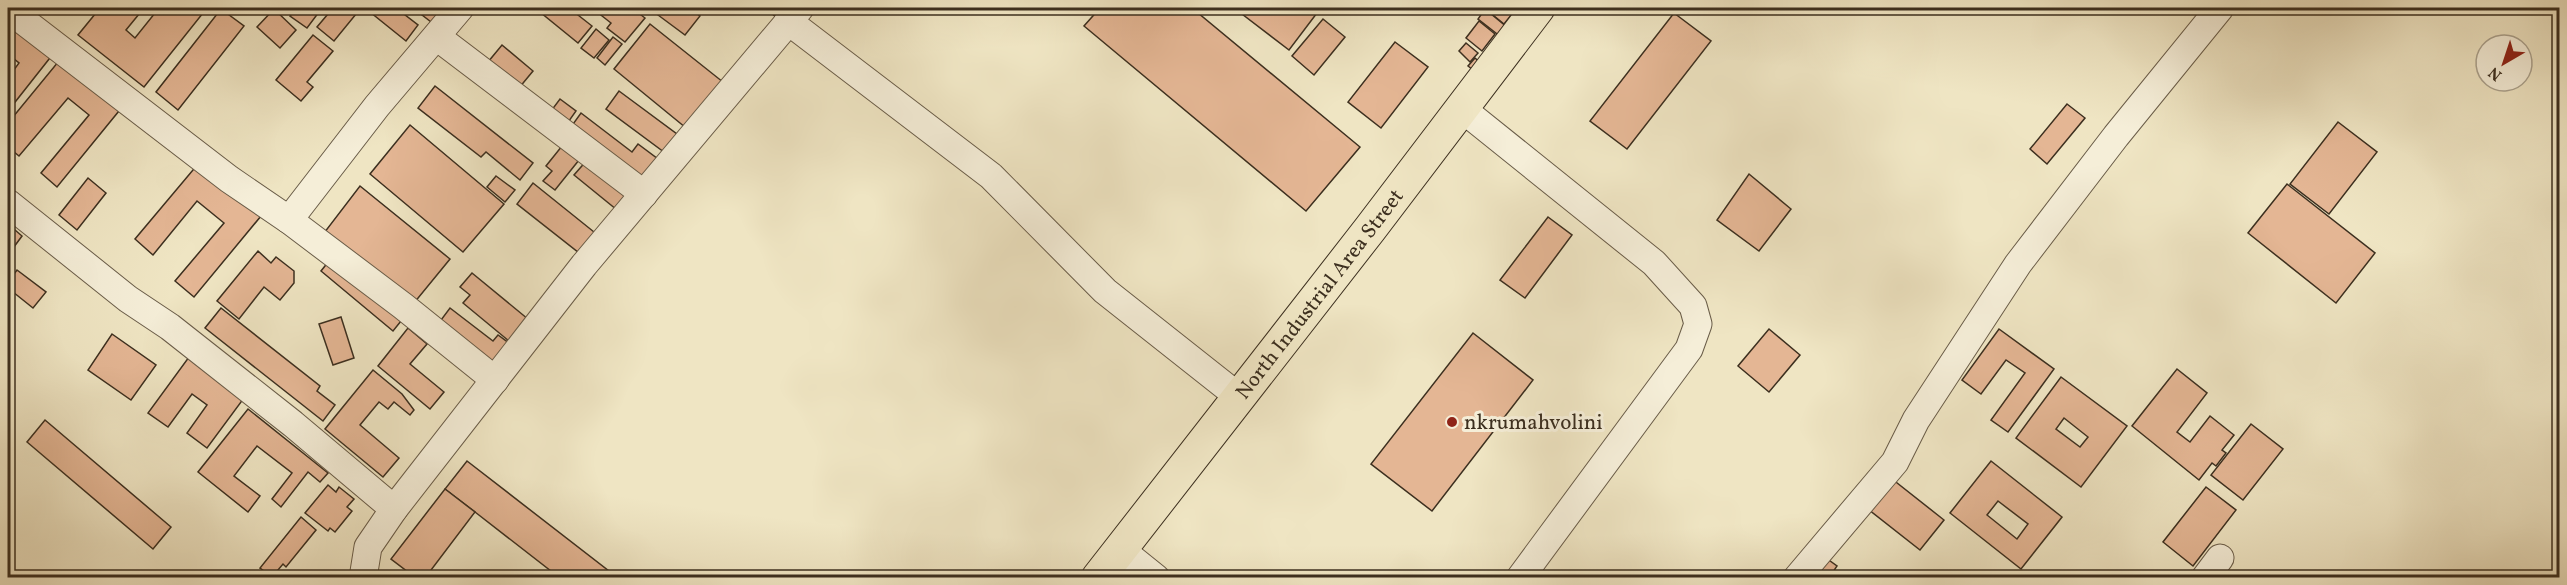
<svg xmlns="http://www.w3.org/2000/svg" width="2567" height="585" font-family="Vollkorn,serif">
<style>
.building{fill:#e4b694;stroke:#3c2f1f;stroke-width:1.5;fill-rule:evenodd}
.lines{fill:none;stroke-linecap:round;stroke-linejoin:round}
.minor-casing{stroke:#695c48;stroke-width:29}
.major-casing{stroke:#3c2f1f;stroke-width:35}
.minor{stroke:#f5eed8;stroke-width:27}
.major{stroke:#efe5c3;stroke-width:33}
.poi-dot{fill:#8f2418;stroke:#f5eed8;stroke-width:2}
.labels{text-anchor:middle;stroke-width:6;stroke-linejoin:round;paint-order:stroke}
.street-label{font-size:21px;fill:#3c2f1f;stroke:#f5eed8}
.poi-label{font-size:21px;fill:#3c2f1f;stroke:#f5eed8;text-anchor:start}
</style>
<rect width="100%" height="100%" fill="#efe5c3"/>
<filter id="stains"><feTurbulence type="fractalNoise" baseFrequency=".00333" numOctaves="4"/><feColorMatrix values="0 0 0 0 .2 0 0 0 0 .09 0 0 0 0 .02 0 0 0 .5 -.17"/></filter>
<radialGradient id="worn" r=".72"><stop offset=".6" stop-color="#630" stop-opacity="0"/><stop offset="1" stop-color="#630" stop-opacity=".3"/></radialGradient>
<g class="building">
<polygon points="100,8 144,8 126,30 135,38 159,8 207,8 144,87 78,35"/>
<polygon points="296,8 322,8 307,28 290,16"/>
<polygon points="333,8 361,8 334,41 317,27"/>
<polygon points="365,8 396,8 418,25 406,41"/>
<polygon points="413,8 449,8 435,25"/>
<polygon points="535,8 569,8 592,26 578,43"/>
<polygon points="592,8 632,8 645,18 625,42 607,28 611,23"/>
<polygon points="664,8 671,8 676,11 679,8 689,8 700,16 685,35 658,15"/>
<polygon points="765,8 784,8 776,17"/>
<polygon points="1100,8 1192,8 1360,147 1306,211 1084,26"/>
<polygon points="1241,8 1318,8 1320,9 1289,50 1238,11"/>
<polygon points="1491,8 1503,8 1512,14 1504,24 1488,11"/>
<polygon points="221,9 244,26 178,110 156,92"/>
<polygon points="274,9 296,30 280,48 257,27"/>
<polygon points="1485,9 1508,28 1501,37 1478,19"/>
<polygon points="1674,13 1711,41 1627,149 1590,121"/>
<polygon points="8,17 53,54 8,111 8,78 19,63 8,54"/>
<polygon points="1323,19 1345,37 1314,75 1292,56"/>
<polygon points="1479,21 1495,34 1482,51 1466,38"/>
<polygon points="650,24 728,86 691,132 614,69"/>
<polygon points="596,29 609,40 594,58 581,48"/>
<polygon points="313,35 333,51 307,82 313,87 301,101 276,80"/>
<polygon points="613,37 622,44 605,65 597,58"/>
<polygon points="1395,42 1428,67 1381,128 1348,102"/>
<polygon points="1466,43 1478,53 1470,62 1459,51"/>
<polygon points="502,45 533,71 519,88 488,62"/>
<polygon points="63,56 123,106 57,187 41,173 89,115 68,98 19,156 8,147 8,123"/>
<polygon points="1475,58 1483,65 1477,73 1468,66"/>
<polygon points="435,86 533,163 520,180 486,152 481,157 418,108"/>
<polygon points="619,91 685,140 672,158 606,109"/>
<polygon points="560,99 576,111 564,128 548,115"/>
<polygon points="2067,104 2085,118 2047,164 2030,149"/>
<polygon points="581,113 632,152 638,144 666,165 646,191 568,131"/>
<polygon points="2338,122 2377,152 2329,214 2290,184"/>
<polygon points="410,125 504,204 463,252 370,174"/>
<polygon points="566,141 583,155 555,190 543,181 552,171 546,166"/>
<polygon points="588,159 635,198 622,214 574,175"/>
<polygon points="198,164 261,216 194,297 175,281 224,223 197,201 153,255 135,239"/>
<polygon points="1749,174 1791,209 1759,251 1717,220"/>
<polygon points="496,176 515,190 505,202 487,187"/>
<polygon points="88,178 106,193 77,230 59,215"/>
<polygon points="533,183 604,240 588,260 517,204"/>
<polygon points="2287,184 2375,253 2336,303 2248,233"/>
<polygon points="360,186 450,259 414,303 324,233"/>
<polygon points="1548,217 1572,235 1525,298 1500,280"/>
<polygon points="8,224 22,236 8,255"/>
<polygon points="258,251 271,263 276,257 294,271 294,283 280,300 264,287 239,319 217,301"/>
<polygon points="333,256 405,316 393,331 321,271"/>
<polygon points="17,270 46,292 33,308 8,288 8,282"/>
<polygon points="472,273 534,324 515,346 463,303 470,295 460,287"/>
<polygon points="221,308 320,386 317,391 335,405 323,421 205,328"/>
<polygon points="450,308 493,341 498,335 513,346 496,368 438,324"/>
<polygon points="341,317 354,358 333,365 319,324"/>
<polygon points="408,328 427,344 410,364 444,392 430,409 378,366"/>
<polygon points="1769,329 1800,355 1769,392 1738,366"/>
<polygon points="1999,329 2054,369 2008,432 1991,420 2025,373 2006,360 1981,394 1962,380"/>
<polygon points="1473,333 1533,380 1432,511 1371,464"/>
<polygon points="112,334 156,365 131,400 88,370"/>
<polygon points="189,357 244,398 207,448 187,433 207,405 192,394 168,427 148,413"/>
<polygon points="2177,369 2207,393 2177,432 2190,442 2210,416 2234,435 2222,450 2226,453 2216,466 2212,463 2199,480 2132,426"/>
<polygon points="373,370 402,394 414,410 410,415 394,402 388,409 379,402 360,425 399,458 383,477 325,429"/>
<path d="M2061,377L2127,426L2081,487L2016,438ZM2064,418L2088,437L2080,447L2056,429Z"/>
<polygon points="248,409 328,473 320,482 308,472 281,507 272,499 292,473 257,446 234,476 260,496 248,512 198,472"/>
<polygon points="45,420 171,527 153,549 27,442"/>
<polygon points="2251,424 2283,449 2243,500 2211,475"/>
<polygon points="467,461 618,578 560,578 475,512 445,489"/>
<path d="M1991,461L2062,517L2021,569L1950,513ZM1998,501L2028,524L2017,539L1987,515Z"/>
<polygon points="1887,475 1944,520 1920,550 1864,506"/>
<polygon points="328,485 336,492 339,487 354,499 347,507 352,511 335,532 330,528 328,531 305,513"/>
<polygon points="2206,487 2236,510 2193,566 2163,542"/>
<polygon points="445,489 475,512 425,578 416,578 391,559"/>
<polygon points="301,517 316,530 286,567 283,564 272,577 260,568"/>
<polygon points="1826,558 1837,566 1829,578 1812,578"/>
<polygon points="2060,571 2068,578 2054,578"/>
</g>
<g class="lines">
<g class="minor-casing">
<g id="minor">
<polyline points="8,9 229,179 289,220 403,306 495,380"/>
<polyline points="788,21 991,176 1105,291 1239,397"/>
<polyline points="437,37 644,194"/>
<polyline points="1461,108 1654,263 1693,306 1698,324 1689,349 1520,578"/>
<polyline points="8,203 128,299 170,327 293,424 394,509"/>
<polyline points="289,220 377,106 460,8"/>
<polyline points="1120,549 1156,578"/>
<polyline points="363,578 368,547 394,509 584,265 800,8"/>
<polyline points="1797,578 1895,462 1916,420 2018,264 2116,136 2220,8"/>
<polyline points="2205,578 2220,558"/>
</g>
</g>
<g class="major-casing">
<g id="major">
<path id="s1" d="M1098,578L1370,229L1538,8"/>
</g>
</g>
<use href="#minor" class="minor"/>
<use href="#major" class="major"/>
</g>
<circle class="poi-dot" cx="1452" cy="422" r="6"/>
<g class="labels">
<g class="street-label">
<text dy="7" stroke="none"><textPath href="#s1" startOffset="360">North Industrial Area Street</textPath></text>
</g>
<g class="poi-label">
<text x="1464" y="429">nkrumahvolini</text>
</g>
</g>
<rect width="2567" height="585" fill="none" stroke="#efe5c3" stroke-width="30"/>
<rect x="9" y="9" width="2549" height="567" fill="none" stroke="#3c2f1f" stroke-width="3"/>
<rect x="15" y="15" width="2537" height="555" fill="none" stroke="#3c2f1f" stroke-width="1.5"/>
<g transform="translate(2504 63) rotate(219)"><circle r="28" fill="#f5eed8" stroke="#aba28e" stroke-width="1.5"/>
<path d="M0-4.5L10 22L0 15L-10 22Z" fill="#8f2418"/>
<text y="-9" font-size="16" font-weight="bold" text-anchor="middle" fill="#3c2f1f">N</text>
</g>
<rect width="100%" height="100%" filter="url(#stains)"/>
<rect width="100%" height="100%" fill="url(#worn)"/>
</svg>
